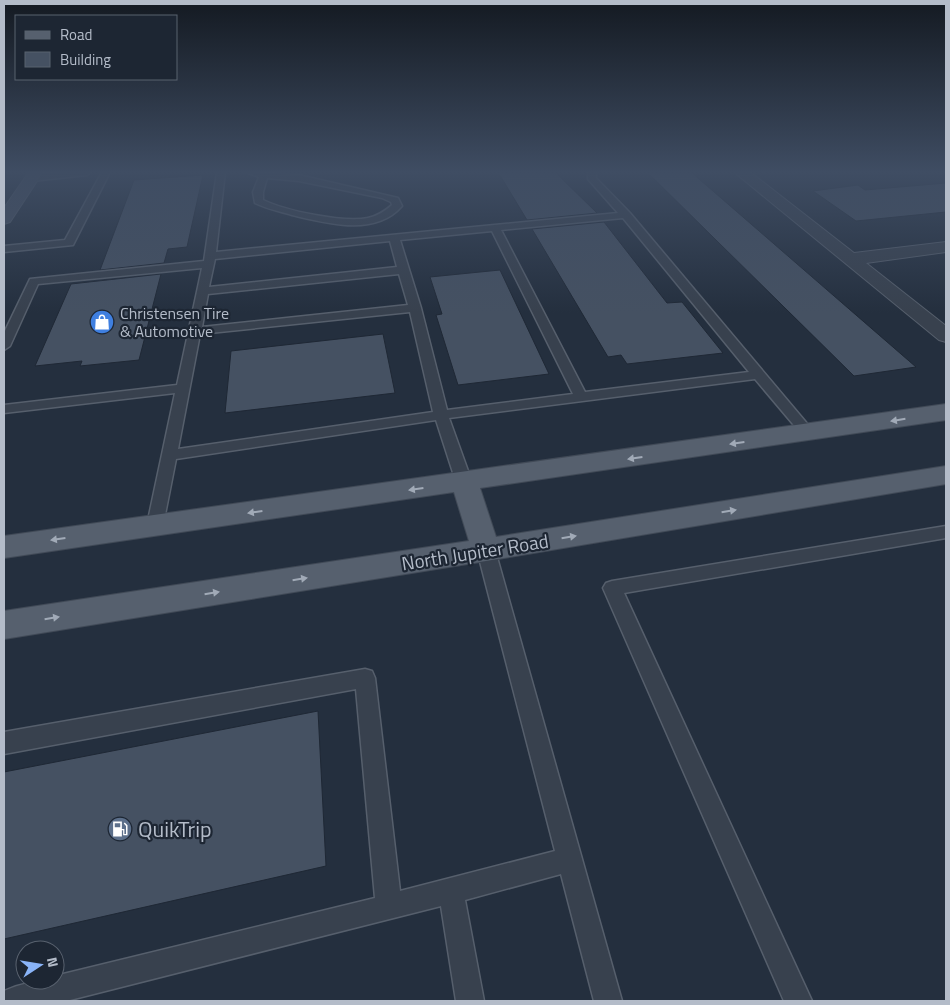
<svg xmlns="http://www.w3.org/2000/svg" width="950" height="1005" font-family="'Titillium Web',sans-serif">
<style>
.building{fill:#455162;stroke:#1f2835}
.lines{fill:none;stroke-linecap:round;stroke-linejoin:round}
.service-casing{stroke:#565f6c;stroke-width:3}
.minor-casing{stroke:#565f6c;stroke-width:2}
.secondary-casing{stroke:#565f6c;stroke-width:2}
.primary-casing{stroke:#414a57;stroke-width:2}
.service{fill:#38414e;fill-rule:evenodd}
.minor{fill:#38414e;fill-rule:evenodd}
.secondary{fill:#465061;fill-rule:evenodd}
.primary{fill:#56606e;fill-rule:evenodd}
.oneway{fill:#a1aab7}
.labels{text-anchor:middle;stroke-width:4.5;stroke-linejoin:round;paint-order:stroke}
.far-poi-label{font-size:16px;fill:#b4bcc9;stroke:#1d2633;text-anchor:start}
.street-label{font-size:19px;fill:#b4bcc9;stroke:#1d2633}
.near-poi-label{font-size:22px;fill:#b4bcc9;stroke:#1d2633;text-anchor:start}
</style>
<rect width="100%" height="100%" fill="#242f3e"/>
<g class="building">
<polygon points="498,172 555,172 597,213 527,220"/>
<polygon points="647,172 691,172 916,367 854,376"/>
<polygon points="203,175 187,247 168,249 164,263 100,270 134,180"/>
<polygon points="946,183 946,212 856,221 813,191 858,185 865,190"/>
<polygon points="604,222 667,303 682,302 723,353 627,364 621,355 608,357 532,229"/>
<polygon points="500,270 549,374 458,385 436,315 442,314 430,277"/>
<polygon points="161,274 139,360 80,366 82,361 35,366 71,284"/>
<polygon points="383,334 395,393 225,413 231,351"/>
<polygon points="318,711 326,866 4,939 4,772"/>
</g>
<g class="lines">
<g class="service-casing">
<g id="service">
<polygon points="65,172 91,172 87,175 32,181 28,178 32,175"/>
<polygon points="102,172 110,172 73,245 4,252 4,246 65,240"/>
<path d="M217,172H225L216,252L618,213L588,179V172H596V178L630,213L815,433L813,436H803L755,379L449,418L472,482L470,486L464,488L458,486L456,482L436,420L176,459L163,525L161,529L155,531L149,529L147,525L175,393L4,413V405L177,385L202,268L38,284L10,346L4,350V333L30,279L204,261ZM623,218L749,372L585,392L501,230ZM492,231L573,394L447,410L421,308L400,240ZM390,241L397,267L209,287L215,259ZM399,274L408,305L202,327L208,294ZM410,312L433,412L178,449L200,334Z"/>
<path d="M246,172L299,175L398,198L402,206C375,237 326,223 292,215C279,211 267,209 255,203L253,192L259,177ZM267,178L299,181L382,198L391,202L392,205C385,211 378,216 368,218C343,223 286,211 263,200V192Z"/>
<polygon points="946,526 946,538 624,593 812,1001 784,1001 603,588 606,583 612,581"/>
<path d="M486,543L492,545L495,550L622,1001H594L561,874L465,900L484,1001H456L441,906L66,1001H4V991C20,984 37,980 55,980V976L375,898L356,689L4,754V732L365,669L372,671L375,678L400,891L555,851L477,550L480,545Z"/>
</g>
</g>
<g class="minor-casing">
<polygon id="minor" points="734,172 750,172 854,253 946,242 946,252 866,263 946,326 946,342 939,340"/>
</g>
<g class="secondary-casing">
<polygon id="secondary" points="29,172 43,172 10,222 4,224 4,208"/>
</g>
<g class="primary-casing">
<polygon id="primary" points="946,404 946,420 480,488 496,537 946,466 946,484 486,561 4,639 4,611 469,541 454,492 4,558 4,536"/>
</g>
<use href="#service" class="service"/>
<use href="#minor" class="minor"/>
<use href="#secondary" class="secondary"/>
<use href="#primary" class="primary"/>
</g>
<defs><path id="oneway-solid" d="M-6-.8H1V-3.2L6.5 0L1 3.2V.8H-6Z" transform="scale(1.25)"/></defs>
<g class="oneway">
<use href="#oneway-solid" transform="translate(898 420) rotate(171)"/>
<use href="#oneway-solid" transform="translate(737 443) rotate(172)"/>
<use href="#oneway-solid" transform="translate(635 458) rotate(172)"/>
<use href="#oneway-solid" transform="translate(416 489) rotate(172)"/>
<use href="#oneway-solid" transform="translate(729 511) rotate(-9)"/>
<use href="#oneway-solid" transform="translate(255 512) rotate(172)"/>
<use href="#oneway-solid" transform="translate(569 537) rotate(-9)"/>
<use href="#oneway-solid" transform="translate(58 539) rotate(172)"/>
<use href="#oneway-solid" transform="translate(300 579) rotate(-9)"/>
<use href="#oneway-solid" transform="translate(212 593) rotate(-9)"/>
<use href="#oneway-solid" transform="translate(52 618) rotate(-9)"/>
</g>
<linearGradient id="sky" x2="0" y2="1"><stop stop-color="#141a22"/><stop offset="0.55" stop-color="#3f4d63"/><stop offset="1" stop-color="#3f4d63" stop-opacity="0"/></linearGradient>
<rect width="950" height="313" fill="url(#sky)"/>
<defs>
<g id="shop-disc" transform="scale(1.25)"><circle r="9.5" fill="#3f7fe0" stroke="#1d2633"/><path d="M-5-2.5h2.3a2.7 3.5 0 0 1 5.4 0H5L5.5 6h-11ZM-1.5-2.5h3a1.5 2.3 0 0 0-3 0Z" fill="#fff"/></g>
<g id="fuel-disc" transform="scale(1.25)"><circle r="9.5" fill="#5c6f8a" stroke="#1d2633"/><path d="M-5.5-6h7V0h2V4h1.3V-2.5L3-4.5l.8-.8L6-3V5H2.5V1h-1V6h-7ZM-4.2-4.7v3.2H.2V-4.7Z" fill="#fff"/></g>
</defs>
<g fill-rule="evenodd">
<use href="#shop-disc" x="102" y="322"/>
<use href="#fuel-disc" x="120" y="829"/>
</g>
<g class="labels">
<g class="far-poi-label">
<text x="120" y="319">Christensen Tire<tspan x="120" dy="18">&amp; Automotive</tspan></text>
</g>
<g class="street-label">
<text transform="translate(475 552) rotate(-9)" y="7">North Jupiter Road</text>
</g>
<g class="near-poi-label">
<text x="138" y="837">QuikTrip</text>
</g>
</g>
<rect width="950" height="1005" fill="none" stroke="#b4bcc9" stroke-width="10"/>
<rect x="15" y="15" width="162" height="65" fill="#1d2633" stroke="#59626f"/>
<rect x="25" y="31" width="25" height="8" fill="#56606e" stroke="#59626f"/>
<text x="60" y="40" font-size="15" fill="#b4bcc9">Road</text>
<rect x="25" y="52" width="25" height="15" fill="#455162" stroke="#59626f"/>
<text x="60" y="65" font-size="15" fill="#b4bcc9">Building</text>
<g transform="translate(40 965) rotate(78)"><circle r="24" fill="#1d2633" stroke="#59626f"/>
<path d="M0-4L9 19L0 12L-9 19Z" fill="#8ab4f8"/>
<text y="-8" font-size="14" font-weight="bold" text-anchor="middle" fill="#b4bcc9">N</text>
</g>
</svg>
